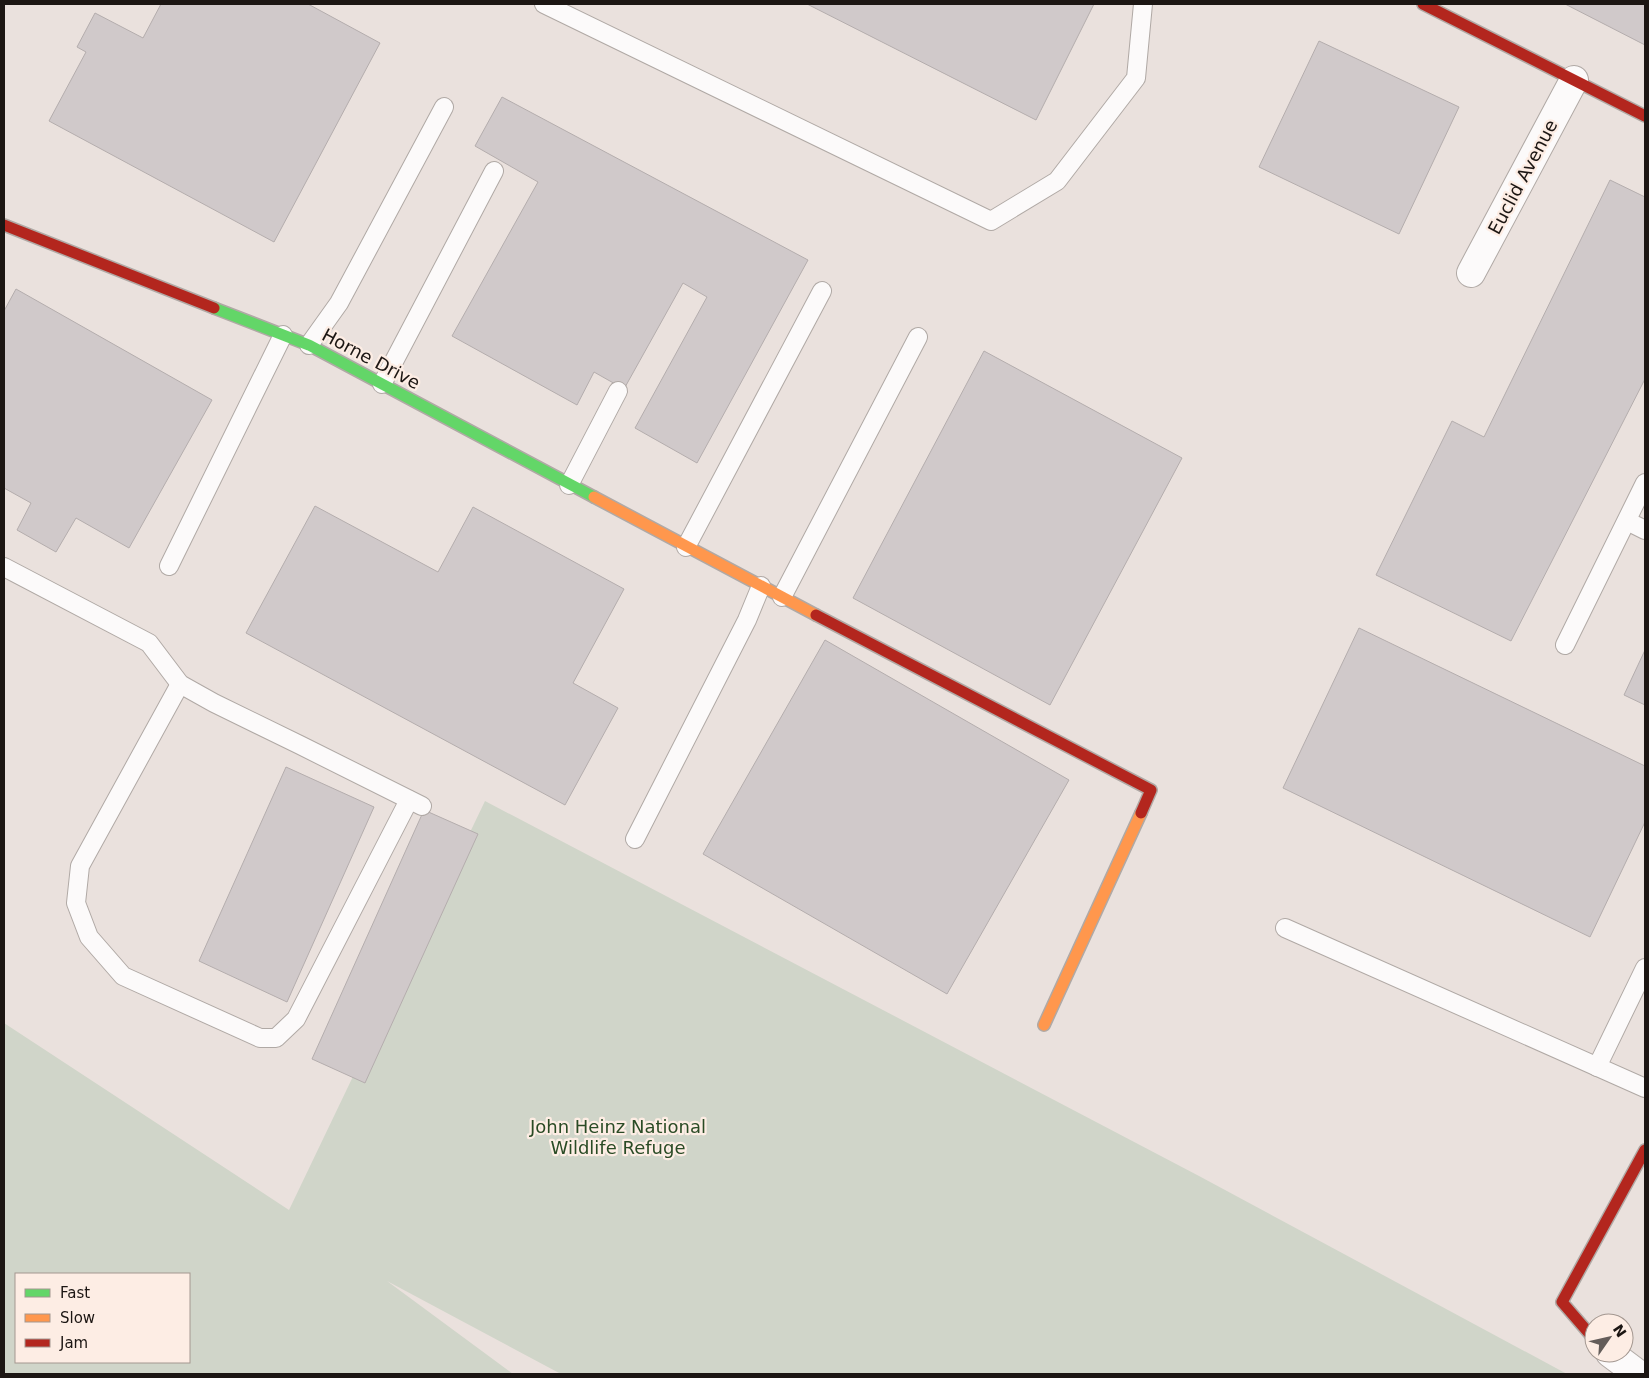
<svg xmlns="http://www.w3.org/2000/svg" width="1649" height="1378" font-family="'DejaVu Sans',sans-serif">
<style>
.green{fill:#d0d5c9;fill-rule:evenodd}
.building{fill:#d0c9ca;stroke:#b4adad}
.lines{fill:none;stroke-linecap:round;stroke-linejoin:round}
.lane-casing{stroke:#b0a9a5;stroke-width:20}
.street-casing{stroke:#b0a9a5;stroke-width:30}
.fast-casing{stroke:#b0a9a5;stroke-width:14}
.slow-casing{stroke:#b0a9a5;stroke-width:14}
.jam-casing{stroke:#b0a9a5;stroke-width:14}
.lane{stroke:#fcfafa;stroke-width:18}
.street{stroke:#fcfafa;stroke-width:28}
.fast{stroke:#63d668;stroke-width:11}
.slow{stroke:#ff974d;stroke-width:11}
.jam{stroke:#b3261e;stroke-width:11}
.labels{text-anchor:middle;stroke-width:4.5;stroke-linejoin:round;paint-order:stroke}
.street-label{font-size:18px;fill:#1c1613;stroke:#fdede4}
.park-label{font-size:18px;fill:#2a4b25;stroke:#fdede4}
</style>
<rect width="100%" height="100%" fill="#eae1dd"/>
<path class="green" d="M485,801L1199,1176L1567,1374H561L387,1281L513,1374H4V1023L289,1210ZM16,1274H189V1362H16Z"/>
<g class="building">
<polygon points="161,4 308,4 380,43 274,242 49,121 86,52 77,47 95,13 143,38"/>
<polygon points="807,4 1094,4 1036,120"/>
<polygon points="1565,4 1645,4 1645,45"/>
<polygon points="1319,41 1459,107 1399,234 1259,167"/>
<polygon points="502,97 808,260 697,463 635,428 707,297 683,283 624,389 594,372 577,405 452,336 538,182 475,146"/>
<polygon points="1610,180 1645,197 1645,379 1511,641 1376,575 1452,421 1484,437"/>
<polygon points="16,289 212,400 129,548 76,518 56,552 17,530 31,503 4,488 4,311"/>
<polygon points="984,351 1182,458 1050,705 853,598"/>
<polygon points="315,506 438,572 473,507 624,589 573,683 618,708 565,805 246,633"/>
<polygon points="1359,628 1645,766 1645,822 1590,937 1283,788"/>
<polygon points="825,640 1069,780 947,994 703,854"/>
<polygon points="1645,650 1645,705 1624,695"/>
<polygon points="286,767 374,807 287,1002 199,961"/>
<polygon points="424,810 478,834 365,1083 312,1059"/>
</g>
<g class="lines">
<g class="lane-casing">
<g id="lane">
<polyline points="544,4 991,221 1057,181 1136,78 1143,4"/>
<polyline points="309,345 339,303 444,107"/>
<polyline points="382,384 494,171"/>
<polyline points="569,485 618,391"/>
<polyline points="1627,521 1645,530"/>
<polyline points="686,547 822,291"/>
<polyline points="169,566 283,335"/>
<polyline points="4,567 149,643 180,684 214,703 300,745 422,806"/>
<polyline points="782,597 918,337"/>
<polyline points="1565,645 1645,483"/>
<polyline points="180,684 80,866 76,903 89,937 123,976 260,1038 276,1038 296,1019 409,800"/>
<polyline points="635,839 747,620 761,586"/>
<polyline points="1285,928 1645,1088"/>
<polyline points="1597,1067 1645,968"/>
</g>
</g>
<g class="street-casing">
<g id="street">
<polyline points="1471,273 1574,80"/>
<polyline points="1610,1353 1638,1374"/>
</g>
</g>
<g class="fast-casing">
<polyline id="fast" points="214,308 309,345 594,497"/>
</g>
<g class="slow-casing">
<g id="slow">
<polyline points="594,497 816,615"/>
<polyline points="1044,1025 1141,813"/>
</g>
</g>
<g class="jam-casing">
<g id="jam">
<polyline points="1423,4 1645,116"/>
<polyline points="4,225 214,308"/>
<polyline points="816,615 1151,790 1141,813"/>
<polyline points="1594,1339 1562,1302 1645,1150"/>
</g>
</g>
<use href="#lane" class="lane"/>
<use href="#street" class="street"/>
<use href="#fast" class="fast"/>
<use href="#slow" class="slow"/>
<use href="#jam" class="jam"/>
</g>
<g class="labels">
<g class="street-label">
<text transform="translate(1523 177) rotate(-62)" y="6">Euclid Avenue</text>
<text transform="translate(371 359) rotate(28)" y="6">Horne Drive</text>
</g>
<g class="park-label">
<text x="618" y="1133">John Heinz National<tspan x="618" dy="21">Wildlife Refuge</tspan></text>
</g>
</g>
<rect width="1649" height="1378" fill="none" stroke="#1c1613" stroke-width="10"/>
<rect x="15" y="1273" width="175" height="90" fill="#fdede4" stroke="#a39790"/>
<rect x="25" y="1289" width="25" height="8" fill="#63d668" stroke="#a39790"/>
<text x="60" y="1298" font-size="15" fill="#1c1613">Fast</text>
<rect x="25" y="1314" width="25" height="8" fill="#ff974d" stroke="#a39790"/>
<text x="60" y="1323" font-size="15" fill="#1c1613">Slow</text>
<rect x="25" y="1339" width="25" height="8" fill="#b3261e" stroke="#a39790"/>
<text x="60" y="1348" font-size="15" fill="#1c1613">Jam</text>
<g transform="translate(1609 1338) rotate(56)"><circle r="24" fill="#fdede4" stroke="#a39790"/>
<path d="M0-4L9 19L0 12L-9 19Z" fill="#645d5a"/>
<text y="-8" font-size="14" font-weight="bold" text-anchor="middle" fill="#1c1613">N</text>
</g>
</svg>
